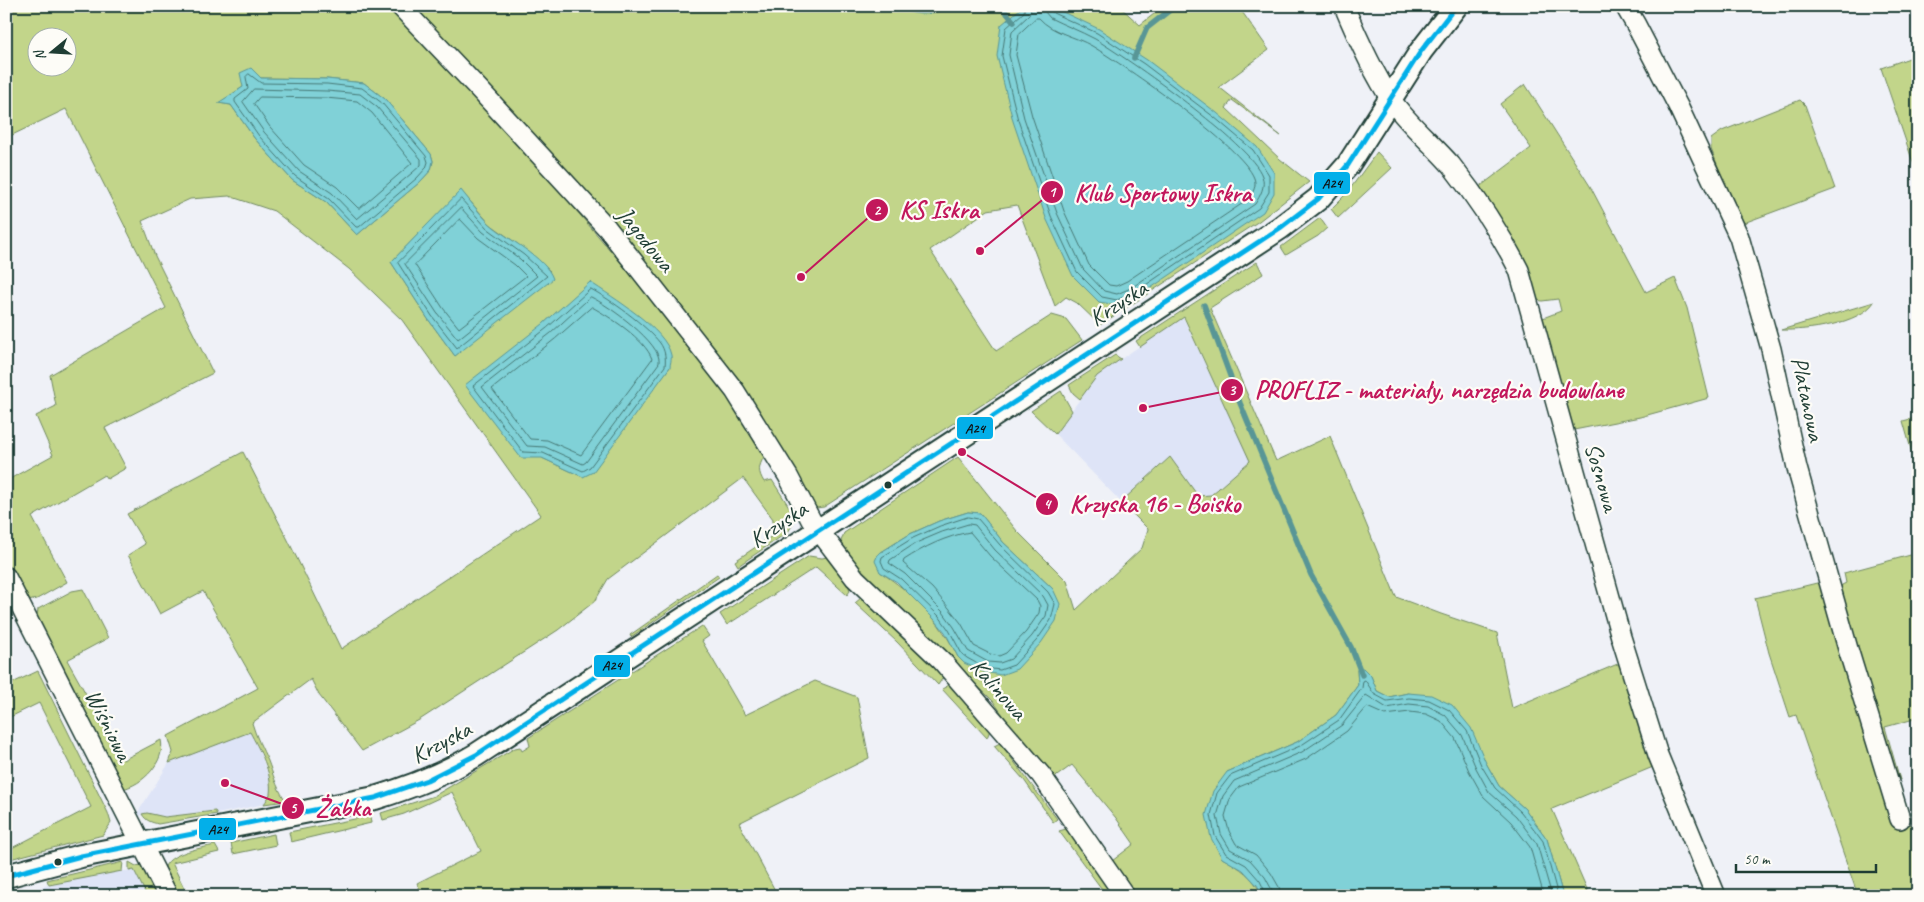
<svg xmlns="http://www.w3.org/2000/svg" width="1924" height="902" font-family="Caveat,sans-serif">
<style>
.built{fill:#dee4f7}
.green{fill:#c2d58a;stroke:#70895f;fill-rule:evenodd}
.water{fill:#80d1d7;stroke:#599696}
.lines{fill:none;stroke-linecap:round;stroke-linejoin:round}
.shore{stroke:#467875;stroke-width:1}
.stream{stroke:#599696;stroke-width:5.5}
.minor-casing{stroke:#1f3d34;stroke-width:22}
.tertiary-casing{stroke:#1f3d34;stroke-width:26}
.minor{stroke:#fdfcf7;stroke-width:19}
.tertiary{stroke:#fdfcf7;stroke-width:22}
.bus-1-casing{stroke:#fdfcf7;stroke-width:9}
.bus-1{stroke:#03afe9;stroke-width:5}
.bus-dot{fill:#1f3d34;stroke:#fdfcf7;stroke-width:2}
.labels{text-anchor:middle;stroke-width:4.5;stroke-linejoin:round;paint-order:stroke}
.street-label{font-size:24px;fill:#1f3d34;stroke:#fdfcf7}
.leader{fill:none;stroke:#c2185b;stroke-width:2}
.callout-dot{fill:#c2185b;stroke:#fdfcf7;stroke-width:2}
.mark-label{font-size:15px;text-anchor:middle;font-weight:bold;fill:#fff}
.callout-label{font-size:25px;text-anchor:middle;font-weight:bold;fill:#c2185b;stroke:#fdfcf7;stroke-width:4.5;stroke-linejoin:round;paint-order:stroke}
.line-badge{stroke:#fdfcf7;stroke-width:2}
.pale-badge-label{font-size:14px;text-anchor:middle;font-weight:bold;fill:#111}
</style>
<rect width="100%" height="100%" fill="#eff1f7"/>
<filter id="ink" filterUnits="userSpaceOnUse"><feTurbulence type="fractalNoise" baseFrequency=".02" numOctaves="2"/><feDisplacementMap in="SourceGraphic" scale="10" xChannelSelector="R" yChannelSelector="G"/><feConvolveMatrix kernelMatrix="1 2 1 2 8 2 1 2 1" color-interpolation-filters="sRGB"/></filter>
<g filter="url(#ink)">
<g class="built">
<polygon points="1183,317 1251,461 1211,495 1198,496 1170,457 1121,502 1055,434 1097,375"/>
<polygon points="250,731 261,755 270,779 270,795 264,804 217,814 215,811 165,817 147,813 135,817 169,763"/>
<polygon points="134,870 147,896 38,896 35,888 107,873"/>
</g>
<g class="green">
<path d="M6,6H389L512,135L679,331L757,437L764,457C758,467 758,472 764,482L772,480L795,516L791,519L793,524L788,532L738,566L735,561L772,536L773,519L743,478L608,579L595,601L558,630L421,719L362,751L319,695L311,679L252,723C256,737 262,748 268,761C273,774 276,786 284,798L293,800L264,804C266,801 269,797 270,794C273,773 259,749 250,732L169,763L173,752L168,736L258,688L203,591L160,614L128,555L145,544L127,514L243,452L288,540L341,649L541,515L402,320L349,269L274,211L229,196L190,199L142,221L155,256L213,373L105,428L126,468L107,479L104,475L32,517L67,582L37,599L28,601L6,561V481L53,455L36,416L56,406L50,375L166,308L66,109L6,138ZM38,38H68V68H38ZM261,78L327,79L364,83L385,99L431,154L433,161L431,170L420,182L357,235L326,202L292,180L255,139L231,105L219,103L243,87ZM461,191L490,224L527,251L550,271L455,356L428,319L391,262ZM591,282L670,367L583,477L542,458L543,324Z"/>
<polygon points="409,6 1119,6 1140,25 1164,6 1238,6 1269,50 1219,87 1281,136 1232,100 1226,108 1280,159 1309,182 1259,221 1100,325 1077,303 1066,297 1055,306 1017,205 988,210 930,250 996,351 1052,315 1066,319 1082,340 824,507 816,508 809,504 733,379"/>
<polygon points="1918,55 1918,177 1881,68"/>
<polygon points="1525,84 1590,186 1646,292 1675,278 1687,308 1709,398 1640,417 1569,431 1540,323 1543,318 1561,311 1558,299 1542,301 1532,299 1474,191 1531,148 1500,104"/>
<polygon points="1800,100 1805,105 1835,189 1741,224 1711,149 1711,139 1722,131"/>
<polygon points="1377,152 1392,168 1338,218 1331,209 1347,193"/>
<polygon points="1320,218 1327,228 1318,236 1286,255 1281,247"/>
<path d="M1257,262L1263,274L1210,308L1276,461L1330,436L1396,597L1441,614L1497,633L1512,708L1620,663L1642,738L1653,767L1552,809L1590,896H1563L1547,839L1525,809L1499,786L1486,763L1408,693L1389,697L1377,691L1371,676L1357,670L1358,685L1336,715L1297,742L1227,772L1222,858C1242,869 1251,875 1263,896H1134L1112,861L1134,844L1116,818L1072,765L1050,781L993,701L921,630L858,573L840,544L844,533L958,457L1017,531L1067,581L1076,610L1142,548L1148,529L1121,502L1170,457L1198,496L1211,495L1250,461L1184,317L1140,347L1136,341ZM968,512L980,513L1003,542L1053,589L958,657C941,621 913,593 880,572L878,554L910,534L939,521Z"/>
<path d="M1874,302C1860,324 1806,331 1781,330Z"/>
<polygon points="1115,355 1121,359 1097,376 1080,399 1073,393 1069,385"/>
<polygon points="1061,391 1072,411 1055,434 1031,411"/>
<polygon points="1918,417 1918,474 1903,421"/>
<polygon points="1918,553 1918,718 1885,727 1900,780 1884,743 1837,594 1842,585 1846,583 1844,573"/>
<polygon points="809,556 822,558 827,557 849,587 850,591 847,595 816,567 727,625 720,614"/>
<polygon points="717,574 719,577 631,637 630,635"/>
<polygon points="1821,582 1898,827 1918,823 1918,896 1858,896 1796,715 1790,717 1769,653 1755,598"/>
<path d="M83,589L108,638L67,660L123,760L161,740C166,761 143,785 122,789L37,618L38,609L72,591Z"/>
<polygon points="861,598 888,619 944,676 938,685 897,642 855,603"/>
<polygon points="702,626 709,636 702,641 745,715 815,681 857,697 869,758 739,823 778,896 423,896 417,883 481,851 452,792 404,814 383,820 381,813 434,796 515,748 520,747 522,751 530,746 528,738"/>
<polygon points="38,671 108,813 111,823 103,835 6,860 6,851 91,807 39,703 6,719 6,686"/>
<polygon points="951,684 990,730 987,738 942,689"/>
<polygon points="1000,743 1057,819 1053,822 1024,780 994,746"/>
<path d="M215,811L217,814L158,824C151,822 146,821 142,814L147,813L165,817Z"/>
<polygon points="370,816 371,823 291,842 289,832"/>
<polygon points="1066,829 1114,896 1107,896 1059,831"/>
<polygon points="274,834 276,845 233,854 231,843"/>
<path d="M215,845L219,852L172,863L188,896H175C172,889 167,881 165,874C159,854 202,848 215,845Z"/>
<polygon points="123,862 122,871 49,885 47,880"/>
<polygon points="129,862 136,866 141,865 158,896 147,896 134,870 129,871"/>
</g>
<g class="water">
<path d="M891,6H953C926,17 918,16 891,6Z"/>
<polygon points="1052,7 1099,29 1147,60 1217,113 1257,147 1274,173 1274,193 1263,212 1136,298 1118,305 1099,302 1073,276 1046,218 1013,121 997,56 1001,25 1020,9"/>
<polygon points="251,68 261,78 327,79 364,83 385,99 431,154 433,161 431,170 420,182 357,235 326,202 292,180 255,139 231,105 218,103 243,87 240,73"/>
<path d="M461,190C470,201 479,213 489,223C506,239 546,257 553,279L455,356L428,319L391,262Z"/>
<path d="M590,282C612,297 666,329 671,355C672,359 670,364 670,367L593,472L583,477L542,458H521L465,385L543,324Z"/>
<polygon points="968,512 980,513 1003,542 1053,589 1060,604 1056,621 1041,643 1017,669 1001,675 984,672 964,663 958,657 945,632 935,620 897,582 880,572 875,561 878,554 910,534 939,521"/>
<polygon points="1363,668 1371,676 1377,691 1389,697 1408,693 1431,695 1452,705 1471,728 1486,763 1499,786 1525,809 1547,839 1563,896 1263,896 1257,885 1243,870 1222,858 1211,838 1206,815 1213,791 1227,772 1297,742 1336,715 1358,685 1357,669"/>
</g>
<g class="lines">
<g class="shore">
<polyline points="1025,6 1024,12 1006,28 1002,56 1018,120 1051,216 1077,272 1102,297 1117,300 1134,293 1259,208 1269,192 1269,175 1253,150 1214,117 1144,64 1097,33 1053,13 1050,6"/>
<path d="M1032,6L1029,15L1012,31L1009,55L1024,118L1057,213L1083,269L1104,291L1117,294L1131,288L1255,204C1260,196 1266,186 1262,176C1251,144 1127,58 1095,39C1080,31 1064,25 1050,18L1045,12L1044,6"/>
<path d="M1036,18H1039C1052,33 1075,36 1092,46C1125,66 1242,146 1254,178C1257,186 1253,192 1249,199L1127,281L1116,286L1109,285L1089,265L1064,211L1032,116L1016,55L1019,34Z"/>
<polygon points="249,74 261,83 327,84 362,88 382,103 426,156 428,162 426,168 417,178 359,227 356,227 329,199 295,176 259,136 235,102 235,99 248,89 246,77"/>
<polygon points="254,89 327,91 360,94 377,107 421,159 421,165 412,173 357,219 332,193 299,171 264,132 243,102"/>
<polygon points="260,97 326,98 357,101 372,113 412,163 360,208 358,208 337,187 304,165 270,127 254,104"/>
<polygon points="461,199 487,228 524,255 547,276 457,348 432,316 398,263"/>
<polygon points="461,208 483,232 520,259 537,276 458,339 437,313 405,264"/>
<polygon points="460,219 478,238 515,265 526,276 459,328 443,308 415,265"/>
<path d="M591,289C611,300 646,325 660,343C665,350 666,358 665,366L590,467L583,471L543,453L523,452L473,386L547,328Z"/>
<path d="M591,297C608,305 663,344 659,363L586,462L583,464L545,447L527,446L482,387L551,333Z"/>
<path d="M592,307C610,317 645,339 652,359L581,455L547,440L530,439L492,389L555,339Z"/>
<polygon points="968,517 978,519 1000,545 1048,592 1055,604 1051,620 1037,640 1014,665 1000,670 985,668 967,658 962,654 949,630 939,616 901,579 884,568 881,561 882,557 913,538 940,526"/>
<polygon points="969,524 975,525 995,550 1043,596 1048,605 1046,616 1032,636 1011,659 1000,663 988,662 968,651 954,627 943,612 905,574 889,563 890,560 916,543 942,532"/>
<path d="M970,532L990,556L1037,600L1040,606L1039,613L1026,632L1006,653L999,656L990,654L974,646L961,623L949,608L932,588L903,563L904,560C924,547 946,536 970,532Z"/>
<polyline points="1267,896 1260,881 1246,865 1226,854 1215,836 1211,815 1217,793 1230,776 1300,746 1339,720 1362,688 1363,681 1365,680 1374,694 1387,701 1409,698 1429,700 1449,710 1467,731 1481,765 1495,788 1521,812 1543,841 1558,896"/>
<polyline points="1273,896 1272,890 1265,877 1250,860 1230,849 1221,834 1217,816 1223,796 1234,781 1302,752 1342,725 1366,695 1387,708 1409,704 1428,706 1445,715 1462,735 1476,768 1489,792 1516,816 1537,844 1552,896"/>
<polyline points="1281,896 1279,887 1271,873 1256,855 1236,844 1229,831 1225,816 1230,799 1239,787 1306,759 1347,731 1367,707 1385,715 1410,712 1426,714 1441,721 1455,738 1469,771 1483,796 1511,822 1530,847 1544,896"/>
</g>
<g class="stream">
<polyline points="1001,6 1014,22"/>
<polyline points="1134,58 1147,28 1175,6"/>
<polyline points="1204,305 1240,403 1311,575 1351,647 1362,675"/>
</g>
<g class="minor-casing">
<g id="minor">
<polyline points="400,6 478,88 607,228 735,391 788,476 811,520 855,578 942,661 1041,775 1125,896"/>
<path d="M1344,6C1357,37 1374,74 1392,101C1409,125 1432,143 1451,165C1477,198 1500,233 1519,270L1621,637L1658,755L1716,896"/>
<polyline points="1625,6 1636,25 1678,106 1739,237 1771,349 1797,468 1848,649 1900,819"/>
<polyline points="6,577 168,896"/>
</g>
</g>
<g class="tertiary-casing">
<path id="tertiary" d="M6,876L81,856L375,798C411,787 443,775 476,755L1280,228L1318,199L1348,165L1421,51L1456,6"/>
</g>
<use href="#minor" class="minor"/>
<use href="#tertiary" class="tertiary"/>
<g class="bus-1-casing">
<polyline id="bus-1" points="6,876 81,856 375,798 427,780 476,755 1280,228 1318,199 1348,165 1421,51 1456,6"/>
</g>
<use href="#bus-1" class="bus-1"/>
</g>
</g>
<g class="bus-dot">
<circle cx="888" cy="485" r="4.5"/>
<circle cx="58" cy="862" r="4.5"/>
</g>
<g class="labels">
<g class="street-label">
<text transform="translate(646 239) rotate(51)" y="8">Jagodowa</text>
<text transform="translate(1118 303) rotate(-33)" y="8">Krzyska</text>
<text transform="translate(1808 399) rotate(78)" y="8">Platanowa</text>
<text transform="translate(1602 477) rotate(74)" y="8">Sosnowa</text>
<text transform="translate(778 524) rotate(-34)" y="8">Krzyska</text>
<text transform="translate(999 689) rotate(49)" y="8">Kalinowa</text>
<text transform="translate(109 725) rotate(63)" y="8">Wiśniowa</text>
<text transform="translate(441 742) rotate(-28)" y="8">Krzyska</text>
</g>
</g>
<path class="leader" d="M980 251L1052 192M801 277L877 210M1143 408L1232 390M962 452L1047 504M225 783L293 808"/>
<g class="callout-dot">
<circle cx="980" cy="251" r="5"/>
<circle cx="801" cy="277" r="5"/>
<circle cx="1143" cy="408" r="5"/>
<circle cx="962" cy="452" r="5"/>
<circle cx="225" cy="783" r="5"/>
<circle cx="1052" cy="192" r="12"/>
<circle cx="877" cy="210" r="12"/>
<circle cx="1232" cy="390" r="12"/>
<circle cx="1047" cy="504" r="12"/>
<circle cx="293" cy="808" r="12"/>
</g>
<g class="mark-label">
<text x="1052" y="197">1</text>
<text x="877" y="215">2</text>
<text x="1232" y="395">3</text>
<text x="1047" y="509">4</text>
<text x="293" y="813">5</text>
</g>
<g class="callout-label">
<text x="1163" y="201">Klub Sportowy Iskra</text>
<text x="939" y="218">KS Iskra</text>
<text x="1439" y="398">PROFLIZ - materiały, narzędzia budowlane</text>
<text x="1155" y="512">Krzyska 16 - Boisko</text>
<text x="343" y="816">Żabka</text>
</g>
<g class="line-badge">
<rect x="1313" y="171" width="38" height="24" rx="5" fill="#03afe9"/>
<rect x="956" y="416" width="38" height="24" rx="5" fill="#03afe9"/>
<rect x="593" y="654" width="38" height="24" rx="5" fill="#03afe9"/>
<rect x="198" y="817" width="39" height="24" rx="5" fill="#03afe9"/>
</g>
<g class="pale-badge-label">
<text x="1332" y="188">A24</text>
<text x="975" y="433">A24</text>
<text x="612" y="670">A24</text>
<text x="218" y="834">A24</text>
</g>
<rect width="1924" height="902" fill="none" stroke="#fdfcf7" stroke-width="25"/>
<rect x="12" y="12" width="1899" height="877" fill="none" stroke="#1f3d34" stroke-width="2" filter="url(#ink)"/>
<g transform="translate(52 52) rotate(252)"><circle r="24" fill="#fdfcf7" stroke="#a4b0a9"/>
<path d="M0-4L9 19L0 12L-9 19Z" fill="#1f3d34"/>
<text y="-8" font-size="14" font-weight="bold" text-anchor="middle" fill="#1f3d34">N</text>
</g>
<path d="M1736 864v8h140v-8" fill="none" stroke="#1f3d34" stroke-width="2.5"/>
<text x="1744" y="864" font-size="15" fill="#1f3d34" stroke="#fdfcf7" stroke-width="4" paint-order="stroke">50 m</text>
</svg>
